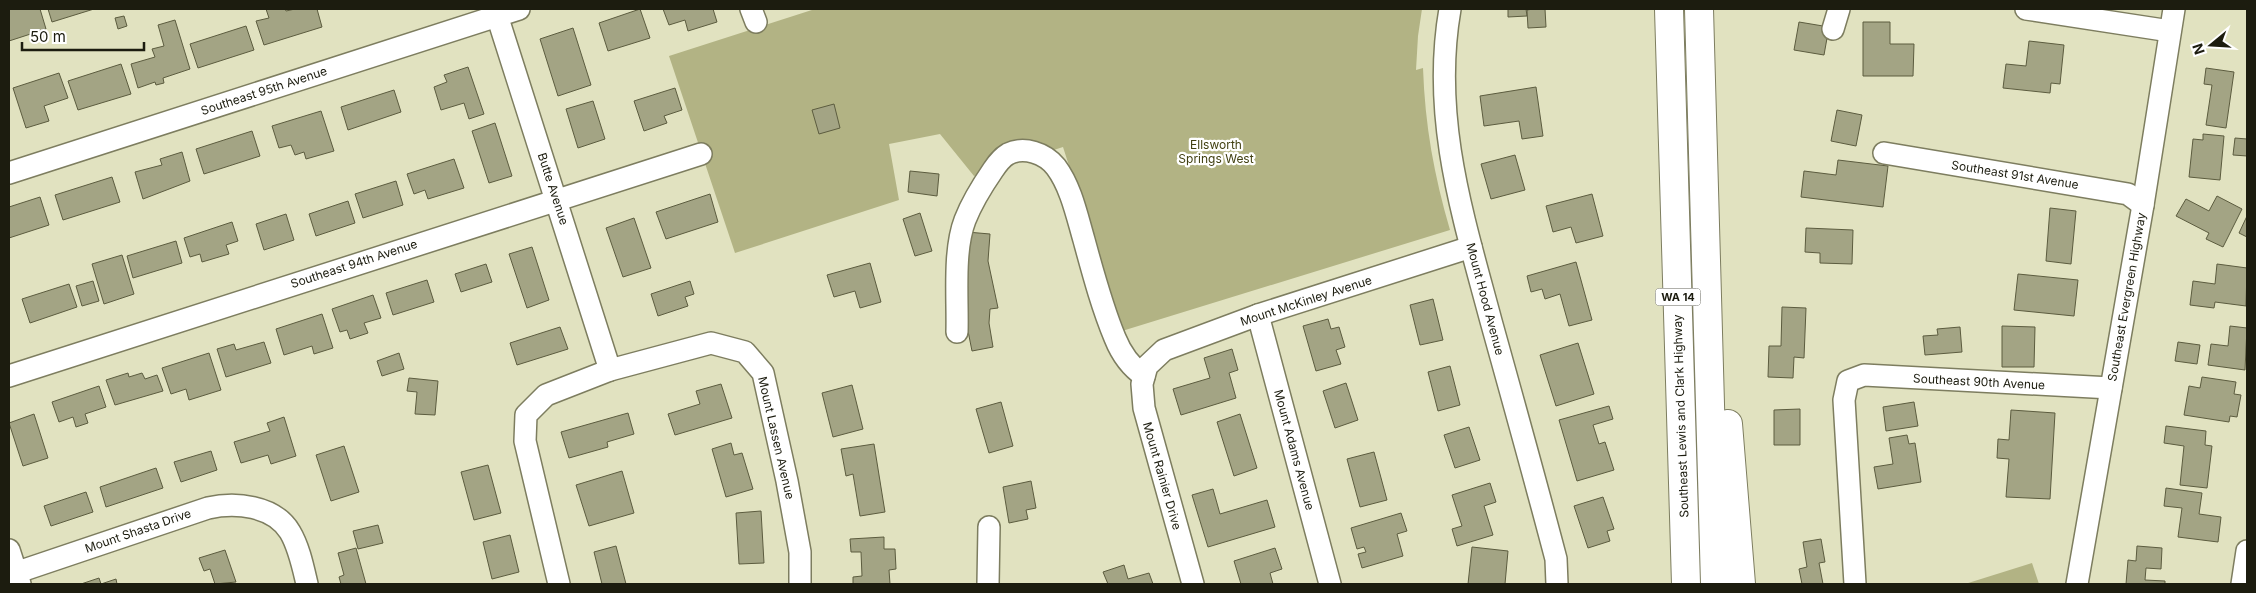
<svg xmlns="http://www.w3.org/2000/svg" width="2256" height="593" font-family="Inter,sans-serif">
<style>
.green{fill:#b2b384}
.building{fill:#a3a484;stroke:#5c5c3f}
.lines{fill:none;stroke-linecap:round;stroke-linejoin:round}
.minor-casing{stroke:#7d7d5f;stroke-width:24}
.highway-casing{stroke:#7d7d5f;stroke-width:30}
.minor{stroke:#fff;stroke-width:21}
.highway{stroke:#fff;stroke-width:28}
.labels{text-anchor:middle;stroke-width:4.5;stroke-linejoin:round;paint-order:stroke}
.shield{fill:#fff;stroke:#606057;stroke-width:1}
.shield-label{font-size:11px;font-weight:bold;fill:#1c1c0f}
.street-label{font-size:12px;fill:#1c1c0f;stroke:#fff}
.park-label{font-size:12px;fill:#403f10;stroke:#fff}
</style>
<rect width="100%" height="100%" fill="#e1e2c0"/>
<g class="green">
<path d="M815,9H1422L1418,36L1416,70L1423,68C1425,126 1434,175 1450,230L1122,331L1063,147L974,176L940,134L889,144L899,200L735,253L669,56Z"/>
<polygon points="2032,563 2039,584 1965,584"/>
</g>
<g class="building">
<polygon points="9,9 40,9 46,29 9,41"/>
<polygon points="48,9 94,9 52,22"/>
<polygon points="266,9 285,9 286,11 295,9 317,9 322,27 264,45 256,21 269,18"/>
<polygon points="640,9 650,38 608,51 599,23"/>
<polygon points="663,9 713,9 717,22 688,31 685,20 669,25"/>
<polygon points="1508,9 1526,9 1527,16 1508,17"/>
<polygon points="1533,9 1545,9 1546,27 1528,28 1527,10"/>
<polygon points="124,16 127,26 118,29 115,18"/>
<polygon points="175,20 190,69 163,78 164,83 156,85 155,82 138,88 131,64 155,57 152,49 164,46 158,25"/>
<polygon points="1799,22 1829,27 1824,55 1794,50"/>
<polygon points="1863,22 1890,22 1890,44 1914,44 1913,76 1863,76"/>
<polygon points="246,26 254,50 198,68 190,44"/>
<polygon points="573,28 591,85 558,96 540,39"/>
<polygon points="2029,41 2064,45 2060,84 2051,83 2050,93 2003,88 2006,64 2026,66"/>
<polygon points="121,64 131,94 78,110 68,81"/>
<polygon points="468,67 484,114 469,119 464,103 441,110 434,87 447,82 444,75"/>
<polygon points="2206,68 2234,72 2226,128 2206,125 2212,85 2204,84"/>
<polygon points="59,73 68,98 44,106 49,121 26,128 13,88"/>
<polygon points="1536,87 1543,136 1522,139 1519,121 1484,126 1480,96"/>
<polygon points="675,88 682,110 664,116 667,123 644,131 634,101"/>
<polygon points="394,90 401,112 348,130 341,107"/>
<polygon points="593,101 605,139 578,148 566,109"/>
<polygon points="834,104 840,128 819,134 812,110"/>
<polygon points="1837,110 1862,115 1856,146 1831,141"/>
<polygon points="321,111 334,151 306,159 304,152 295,155 291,145 279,148 272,126"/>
<polygon points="495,123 512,176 489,183 472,131"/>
<polygon points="252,131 260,156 204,174 196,149"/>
<polygon points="2203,134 2224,136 2220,180 2189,177 2193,139 2203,140"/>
<polygon points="2235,138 2247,139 2247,156 2233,155"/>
<polygon points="182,152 190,181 143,199 135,172 162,165 160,159"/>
<polygon points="1515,155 1525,190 1491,199 1481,164"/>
<polygon points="454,159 464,188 428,199 425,190 414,194 407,174"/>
<polygon points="1838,160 1888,166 1883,207 1801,197 1804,171 1836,175"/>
<polygon points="910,171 939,174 937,196 908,192"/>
<polygon points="112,177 120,202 63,220 55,195"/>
<polygon points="396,181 403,205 363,218 355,194"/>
<polygon points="710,194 718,222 666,239 656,212"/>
<polygon points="1592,194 1603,236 1576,243 1571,227 1553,232 1546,206"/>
<polygon points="2217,196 2242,209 2223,247 2206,239 2209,233 2176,216 2186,199 2209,211"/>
<polygon points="40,197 49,225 9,238 9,207"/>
<polygon points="348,201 355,223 316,236 309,214"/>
<polygon points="2050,208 2076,211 2071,264 2046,261"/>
<polygon points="920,213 932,251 915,256 903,219"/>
<polygon points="286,214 294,240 264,250 256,224"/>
<polygon points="2247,216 2247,237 2239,233"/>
<polygon points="634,218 651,268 623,277 606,228"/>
<polygon points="232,222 238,241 226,245 229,254 202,262 200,254 190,257 184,238"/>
<polygon points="1806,228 1853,230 1852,264 1820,263 1820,253 1805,252"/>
<polygon points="967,232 990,234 988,261 998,308 990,309 989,323 993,347 972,351 967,326 968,312 966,299"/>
<polygon points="176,241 182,263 133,278 127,256"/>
<polygon points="532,247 549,300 527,308 509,254"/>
<polygon points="122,255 134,294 104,304 92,264"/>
<polygon points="1576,262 1592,320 1569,326 1560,294 1545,299 1542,289 1531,292 1527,276"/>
<polygon points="870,263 881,302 860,308 855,291 834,297 827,275"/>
<polygon points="486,264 492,282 461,292 455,274"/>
<polygon points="2217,264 2247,268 2246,306 2215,302 2214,308 2190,305 2193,281 2215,284"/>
<polygon points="2018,274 2078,280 2074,316 2014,310"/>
<polygon points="427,280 434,302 393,315 386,293"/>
<polygon points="93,281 99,301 82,306 76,286"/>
<polygon points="690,281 694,294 685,297 688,306 658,316 651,294"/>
<polygon points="69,284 77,307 30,323 22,299"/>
<polygon points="373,295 381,318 364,323 368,333 350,339 347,330 340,332 332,309"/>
<polygon points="1433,299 1443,340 1420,345 1410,305"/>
<polygon points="1782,307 1806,308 1804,358 1794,357 1793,378 1768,377 1769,346 1781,346"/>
<polygon points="322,314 333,348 314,354 312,346 284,355 276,329"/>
<polygon points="1328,319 1331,329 1339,327 1345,347 1336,350 1341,364 1316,371 1303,326"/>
<polygon points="2002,326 2035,327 2034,367 2002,367"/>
<polygon points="2230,326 2247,328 2245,370 2208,365 2211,344 2228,346"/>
<polygon points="560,327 568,349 517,365 510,343"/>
<polygon points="1960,327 1962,352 1925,355 1923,336 1938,335 1937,329"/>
<polygon points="264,342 271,363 226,377 217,349 234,344 236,350"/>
<polygon points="2178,342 2200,345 2197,364 2175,361"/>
<polygon points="1578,343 1594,394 1556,406 1540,355"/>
<polygon points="1232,349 1238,370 1229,373 1236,398 1181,415 1173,389 1210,378 1204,358"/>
<polygon points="209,353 221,390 189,400 186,389 171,394 162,368"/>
<polygon points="399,353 404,369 382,376 377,361"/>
<polygon points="1450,366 1460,405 1438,411 1428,372"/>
<polygon points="128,373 129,377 142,373 145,379 157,375 163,391 115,405 106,380"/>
<polygon points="2202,377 2236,382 2234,394 2241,395 2237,417 2230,416 2229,422 2184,415 2189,386 2200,388"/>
<polygon points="409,378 438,381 435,415 415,414 417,392 407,391"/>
<polygon points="1346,383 1358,420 1335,428 1323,391"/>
<polygon points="721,384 732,418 675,435 668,414 700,404 696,391"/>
<polygon points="852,385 863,429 833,437 822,393"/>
<polygon points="99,386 106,407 85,414 88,423 76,427 73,417 59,422 52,402"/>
<polygon points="1001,402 1013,446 989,453 976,409"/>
<polygon points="1914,402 1918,426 1886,431 1883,407"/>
<polygon points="1609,406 1613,419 1593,425 1599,444 1605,442 1614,470 1577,481 1559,420"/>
<polygon points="1800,409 1800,445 1774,445 1774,410"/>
<polygon points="2011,410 2055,413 2050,499 2006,497 2009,459 1997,458 1998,439 2009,440"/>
<polygon points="628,413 634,434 607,442 608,447 569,458 561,432"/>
<polygon points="34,414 48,458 23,466 9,423"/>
<polygon points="1240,414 1257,468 1234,476 1217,422"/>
<polygon points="284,417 296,456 271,464 268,455 241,463 234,442 270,431 267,423"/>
<polygon points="2166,426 2206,431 2205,445 2212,446 2207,488 2180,485 2184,446 2164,443"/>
<polygon points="1469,427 1480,460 1455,468 1444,435"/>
<polygon points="1907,435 1909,444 1915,443 1921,482 1878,489 1874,467 1893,464 1889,438"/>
<polygon points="731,443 734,455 742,453 753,489 726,497 712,449"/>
<polygon points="874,444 885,512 860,516 853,474 846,476 841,449"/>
<polygon points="344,446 359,492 331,501 316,455"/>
<polygon points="211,451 217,470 181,482 174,462"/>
<polygon points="1374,452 1387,500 1360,507 1347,459"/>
<polygon points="488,465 501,513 474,520 461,472"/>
<polygon points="156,468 163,488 106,507 100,487"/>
<polygon points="622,471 634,513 589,526 576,485"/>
<polygon points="1031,481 1036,508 1026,510 1028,519 1009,523 1003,487"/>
<polygon points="1490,483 1496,502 1484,506 1493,535 1457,546 1452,529 1462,526 1452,495"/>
<polygon points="2166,488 2202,493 2199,514 2221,517 2218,542 2178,537 2182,508 2164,506"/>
<polygon points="1213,489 1220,514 1267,500 1275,527 1208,547 1192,495"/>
<polygon points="86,492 93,512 51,526 44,506"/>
<polygon points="1603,497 1614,529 1607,531 1610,541 1588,548 1574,506"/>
<polygon points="761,511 764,563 739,564 736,513"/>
<polygon points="1401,513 1407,531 1397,534 1403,556 1362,568 1358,554 1366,552 1364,547 1357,549 1351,528"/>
<polygon points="378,525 383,543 358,549 353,531"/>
<polygon points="510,535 519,572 492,579 483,542"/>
<polygon points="884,537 884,549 895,549 896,569 889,570 890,584 853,584 853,577 862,576 861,552 851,552 850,539"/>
<polygon points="1821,539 1825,562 1819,563 1823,584 1802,584 1799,569 1807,567 1803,542"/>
<polygon points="616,546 626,584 602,584 594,552"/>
<polygon points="2137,546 2162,548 2161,569 2146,568 2145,580 2165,581 2165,584 2126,584 2128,560 2136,561"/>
<polygon points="1472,547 1508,551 1505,584 1468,584"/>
<polygon points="356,548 366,584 341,584 339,577 344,575 338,553"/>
<polygon points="1275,548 1282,569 1270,573 1273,584 1241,584 1234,561"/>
<polygon points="225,550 236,582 215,584 210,569 204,571 199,558"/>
<polygon points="1124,565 1128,579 1149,573 1153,584 1108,584 1103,572"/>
<polygon points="99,578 101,584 116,579 117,584 81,584"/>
</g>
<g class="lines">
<g class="minor-casing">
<g id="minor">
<polyline points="495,9 610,370"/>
<polyline points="751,9 756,22"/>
<path d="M1450,9C1431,118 1463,216 1491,321C1513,400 1535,479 1556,559L1557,584"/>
<polyline points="2026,9 2170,31"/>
<polyline points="1833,29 1839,9"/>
<polyline points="1884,153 2128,194 2143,205"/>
<polyline points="9,173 519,9"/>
<polyline points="1258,315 1330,584"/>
<path d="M957,332C958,299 953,251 965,220C972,202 982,186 993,170C997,164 1001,158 1008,154C1024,146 1045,153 1056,167C1071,187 1077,216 1084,240C1093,273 1102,307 1115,338C1121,353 1131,367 1144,376"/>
<polyline points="9,376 701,154"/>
<polyline points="9,550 20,584"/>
<path d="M9,575L208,508C235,502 274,505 290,532C299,547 303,567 307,584"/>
<polyline points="559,584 525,441 526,415 546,395 610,370 711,343 745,352 763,373 787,481 800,552 800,584"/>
<polyline points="988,584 989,527"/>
<polyline points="1193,584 1144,408 1142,384 1147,366 1164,350 1258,315 1471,247"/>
<polyline points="1855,584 1844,400 1848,381 1864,375 2111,388"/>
<polyline points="2077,584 2143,205 2174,9"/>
<polyline points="2242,584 2247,551"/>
</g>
</g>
<g class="highway-casing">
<g id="highway">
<polyline points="1669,9 1686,584"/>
<polyline points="1699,9 1715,584"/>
<polyline points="1728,424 1741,584"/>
</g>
</g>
<use href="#minor" class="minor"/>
<use href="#highway" class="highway"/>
</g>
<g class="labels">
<rect class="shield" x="1655.5" y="288.5" width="45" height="17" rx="4"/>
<g class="shield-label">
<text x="1678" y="301">WA 14</text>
</g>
<g class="street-label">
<text transform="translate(264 91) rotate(-18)" y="4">Southeast 95th Avenue</text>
<text transform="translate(2015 175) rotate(9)" y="4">Southeast 91st Avenue</text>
<text transform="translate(553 189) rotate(72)" y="4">Butte Avenue</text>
<text transform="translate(354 264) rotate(-18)" y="4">Southeast 94th Avenue</text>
<text transform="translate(2127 297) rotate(-80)" y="4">Southeast Evergreen Highway</text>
<text transform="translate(1485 299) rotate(75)" y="4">Mount Hood Avenue</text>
<text transform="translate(1306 301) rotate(-18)" y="4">Mount McKinley Avenue</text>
<text transform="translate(1979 382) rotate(3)" y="4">Southeast 90th Avenue</text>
<text transform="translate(1681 416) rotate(-92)" y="4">Southeast Lewis and Clark Highway</text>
<text transform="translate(776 438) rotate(77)" y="4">Mount Lassen Avenue</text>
<text transform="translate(1294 450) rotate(75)" y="4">Mount Adams Avenue</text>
<text transform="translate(1162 476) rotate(74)" y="4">Mount Rainier Drive</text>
<text transform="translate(138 531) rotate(-19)" y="4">Mount Shasta Drive</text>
</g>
<g class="park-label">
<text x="1216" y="149">Ellsworth<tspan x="1216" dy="14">Springs West</tspan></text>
</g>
</g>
<rect width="2256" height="593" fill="none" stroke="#1c1c0f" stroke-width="20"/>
<g transform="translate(2211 45) rotate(252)" stroke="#ffffff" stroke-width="4" paint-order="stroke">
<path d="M0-4L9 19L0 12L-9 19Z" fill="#1c1c0f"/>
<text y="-8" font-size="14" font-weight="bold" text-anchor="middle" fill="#1c1c0f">N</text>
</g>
<path d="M22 42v8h122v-8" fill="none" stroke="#1c1c0f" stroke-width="2.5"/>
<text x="30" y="42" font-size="15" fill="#1c1c0f" stroke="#ffffff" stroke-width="4" paint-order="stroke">50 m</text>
</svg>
